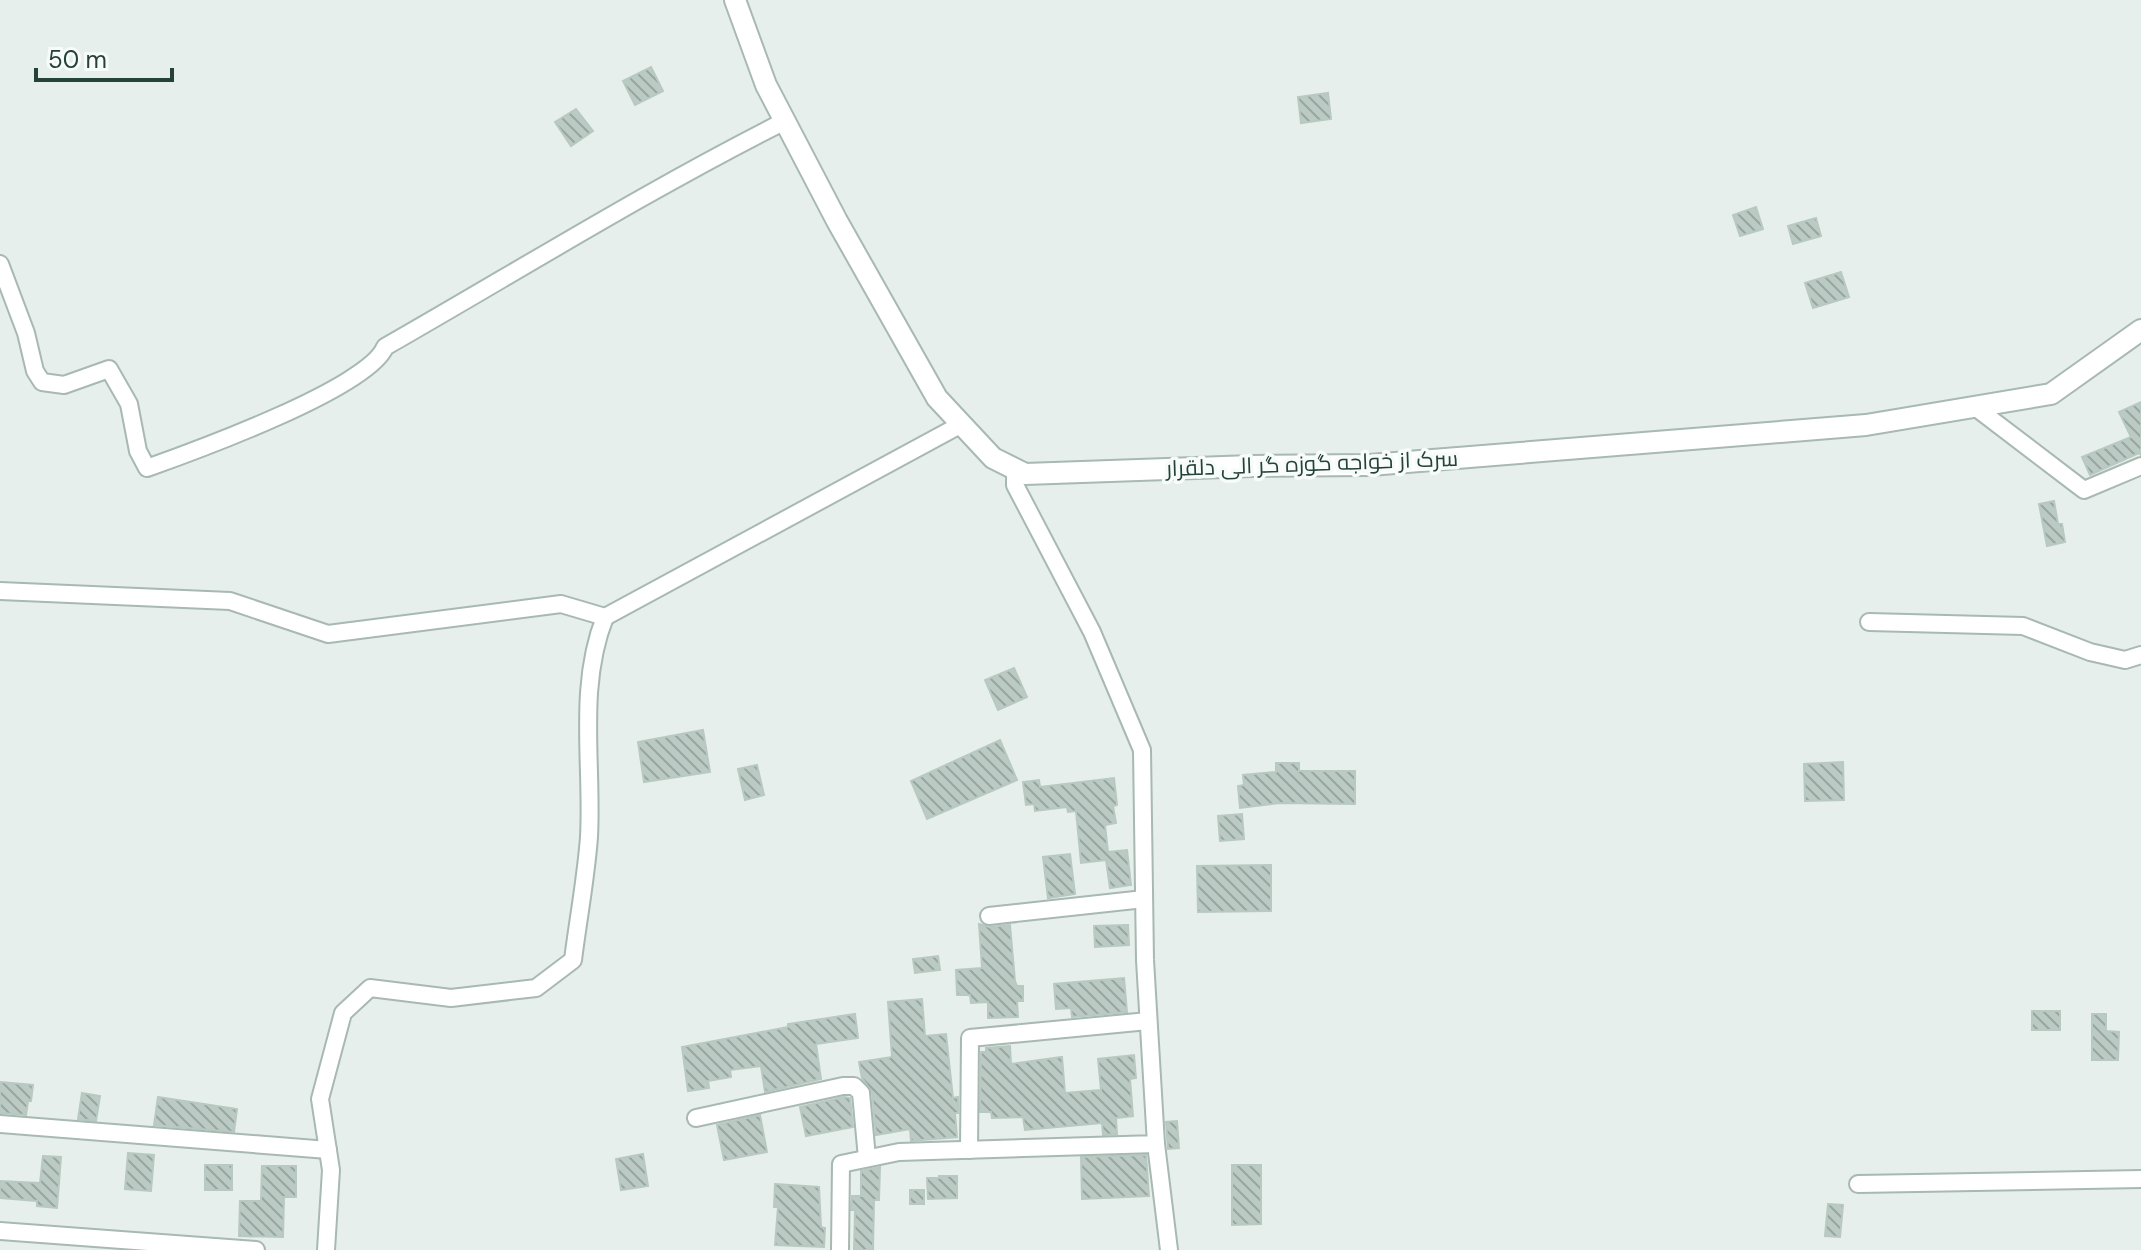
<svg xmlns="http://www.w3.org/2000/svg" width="2141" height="1250" font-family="'DM Sans',Cairo,sans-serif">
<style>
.building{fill:url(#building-back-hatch);stroke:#b8c9c2;stroke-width:2}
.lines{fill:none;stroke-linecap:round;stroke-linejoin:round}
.minor-casing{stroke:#a8b8b2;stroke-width:20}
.tertiary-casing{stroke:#a8b8b2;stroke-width:24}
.minor{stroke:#fff;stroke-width:16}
.tertiary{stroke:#fff;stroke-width:20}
.labels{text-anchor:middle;stroke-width:7;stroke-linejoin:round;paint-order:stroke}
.street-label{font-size:22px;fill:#24423a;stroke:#f7fbf9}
</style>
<defs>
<pattern id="building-back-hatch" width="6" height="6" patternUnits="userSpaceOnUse" patternTransform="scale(2)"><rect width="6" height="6" fill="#bbcac4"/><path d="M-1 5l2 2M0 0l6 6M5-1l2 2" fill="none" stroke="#98a6a0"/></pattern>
</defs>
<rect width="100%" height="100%" fill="#e6efeb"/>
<g class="building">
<polygon points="651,67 663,91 635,105 623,81"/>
<polygon points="1328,93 1331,119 1301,123 1298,97"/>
<polygon points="576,109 593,131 571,146 555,122"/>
<polygon points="1756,207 1763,229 1740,236 1733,215"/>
<polygon points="1816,218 1821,236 1793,244 1788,226"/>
<polygon points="1841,272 1849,297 1813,308 1805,283"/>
<polygon points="2141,402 2141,455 2139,453 2090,475 2082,457 2131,437 2119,412"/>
<polygon points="2054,501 2058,524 2062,524 2065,542 2047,546 2039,504"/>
<polygon points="1014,668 1027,697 998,710 985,680"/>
<polygon points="703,730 710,772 644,782 638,742"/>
<polygon points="1000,740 1017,780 927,819 911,781"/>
<polygon points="1843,762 1844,800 1805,801 1804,764"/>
<polygon points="1276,763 1299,763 1299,771 1355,771 1355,804 1279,803 1240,808 1238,786 1244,785 1243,775 1276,772"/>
<polygon points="757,765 764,795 745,800 738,769"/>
<polygon points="1114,778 1117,805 1113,806 1116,823 1105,825 1108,852 1127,850 1131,885 1110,888 1106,860 1081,863 1076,811 1068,812 1067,807 1035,811 1034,804 1026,805 1023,782 1039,780 1040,787"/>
<polygon points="1242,814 1244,839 1220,841 1218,816"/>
<polygon points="1070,854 1075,894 1048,898 1043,857"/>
<polygon points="1271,865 1271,911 1198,912 1197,866"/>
<polygon points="979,924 990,927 1010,925 1015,981 1017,986 1023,986 1023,1001 1017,1001 1018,1017 988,1018 988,1002 971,1003 970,995 957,995 956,970 982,968"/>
<polygon points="1128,925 1129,945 1095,947 1094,926"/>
<polygon points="938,956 940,970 915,973 913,959"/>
<polygon points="1124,978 1127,1012 1072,1017 1071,1008 1056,1009 1054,984"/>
<polygon points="922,999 925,1036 946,1034 953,1098 958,1097 958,1113 955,1113 957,1137 911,1141 910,1129 876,1135 872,1092 862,1078 859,1062 892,1057 888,1002"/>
<rect x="2032" y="1011" width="28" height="19"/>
<polygon points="855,1014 858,1038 816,1044 821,1079 765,1092 761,1066 730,1070 731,1077 708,1081 709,1088 688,1091 682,1047 788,1027 788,1024"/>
<polygon points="2092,1014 2106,1014 2106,1031 2119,1032 2118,1060 2092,1060"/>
<polygon points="1010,1046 1011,1064 1062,1057 1065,1093 1101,1090 1098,1059 1134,1055 1136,1078 1130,1079 1133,1116 1116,1118 1117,1134 1103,1135 1102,1123 1025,1130 1023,1117 992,1118 991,1112 980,1112 981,1052 986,1052 986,1048"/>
<polygon points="0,1082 33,1085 31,1101 28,1101 26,1115 0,1113"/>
<polygon points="82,1093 100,1096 96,1121 78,1119"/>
<polygon points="158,1097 237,1109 234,1132 154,1125"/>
<polygon points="844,1097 850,1098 853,1127 806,1136 800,1107"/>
<polygon points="760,1115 767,1152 724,1160 717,1125"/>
<polygon points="1177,1121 1179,1148 1168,1149 1166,1122"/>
<polygon points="128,1153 154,1155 151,1191 125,1189"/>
<polygon points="643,1154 648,1186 621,1190 616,1159"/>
<polygon points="1146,1155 1149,1196 1082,1199 1081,1157"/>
<polygon points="43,1156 61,1157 57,1208 37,1206 37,1201 0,1198 0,1181 40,1183"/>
<rect x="205" y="1165" width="27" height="25"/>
<polygon points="1232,1165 1261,1165 1261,1224 1232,1225"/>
<polygon points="262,1166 296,1166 296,1197 284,1197 283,1237 239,1236 240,1201 261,1201"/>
<polygon points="880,1167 879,1200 874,1200 873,1250 854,1250 855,1210 851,1210 852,1196 861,1196 861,1171"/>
<polygon points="939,1176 957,1176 957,1198 928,1199 927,1178 939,1178"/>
<polygon points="775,1184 819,1187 821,1227 825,1228 824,1247 775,1245 778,1207 774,1207"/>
<rect x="910" y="1190" width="14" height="14"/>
<polygon points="1828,1204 1843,1205 1840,1237 1825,1236"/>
</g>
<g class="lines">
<g class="minor-casing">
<g id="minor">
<path d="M0,264L26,333L35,371L42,382L64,385L109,369L129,404L138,451L147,468C192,452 369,388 385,347C518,271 648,190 785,121"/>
<polyline points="1975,407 2084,490 2141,466"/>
<polyline points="0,591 230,601 328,634 561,604 605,617 960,425"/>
<polyline points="1869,622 2023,626 2090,652 2125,660 2141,655"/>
<polyline points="989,916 1144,899"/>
<polyline points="696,1118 843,1086 854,1086 861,1093 867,1158"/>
<polyline points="0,1124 328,1150"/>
<polyline points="1156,1144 1169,1250"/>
<polyline points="969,1150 970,1038 1148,1021"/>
<polyline points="1858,1184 2141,1179"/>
<polyline points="0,1231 256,1250"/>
<path d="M326,1250L331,1170L320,1099L343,1013L370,988L451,998L536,988L573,960C578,920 586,878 589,837C593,764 577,687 605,617"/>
<polyline points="840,1250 841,1164 899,1152 1156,1144 1145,960 1142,750 1092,632 1015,485 1015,469"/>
</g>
</g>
<g class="tertiary-casing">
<polyline id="tertiary" points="735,0 766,85 837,221 937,398 993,458 1025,474 1252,466 1370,465 1866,425 2051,394 2141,330"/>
</g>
<use href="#minor" class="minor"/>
<use href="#tertiary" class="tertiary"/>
</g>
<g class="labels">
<g class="street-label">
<text transform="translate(1312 463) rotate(-2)" y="8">سرک از خواجه گوزه گر الی دلقرار</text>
</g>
</g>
<path d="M36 68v12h136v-12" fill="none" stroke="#24423a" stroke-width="4"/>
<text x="48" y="68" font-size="24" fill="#24423a" stroke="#f7fbf9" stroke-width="6" paint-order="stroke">50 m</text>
</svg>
